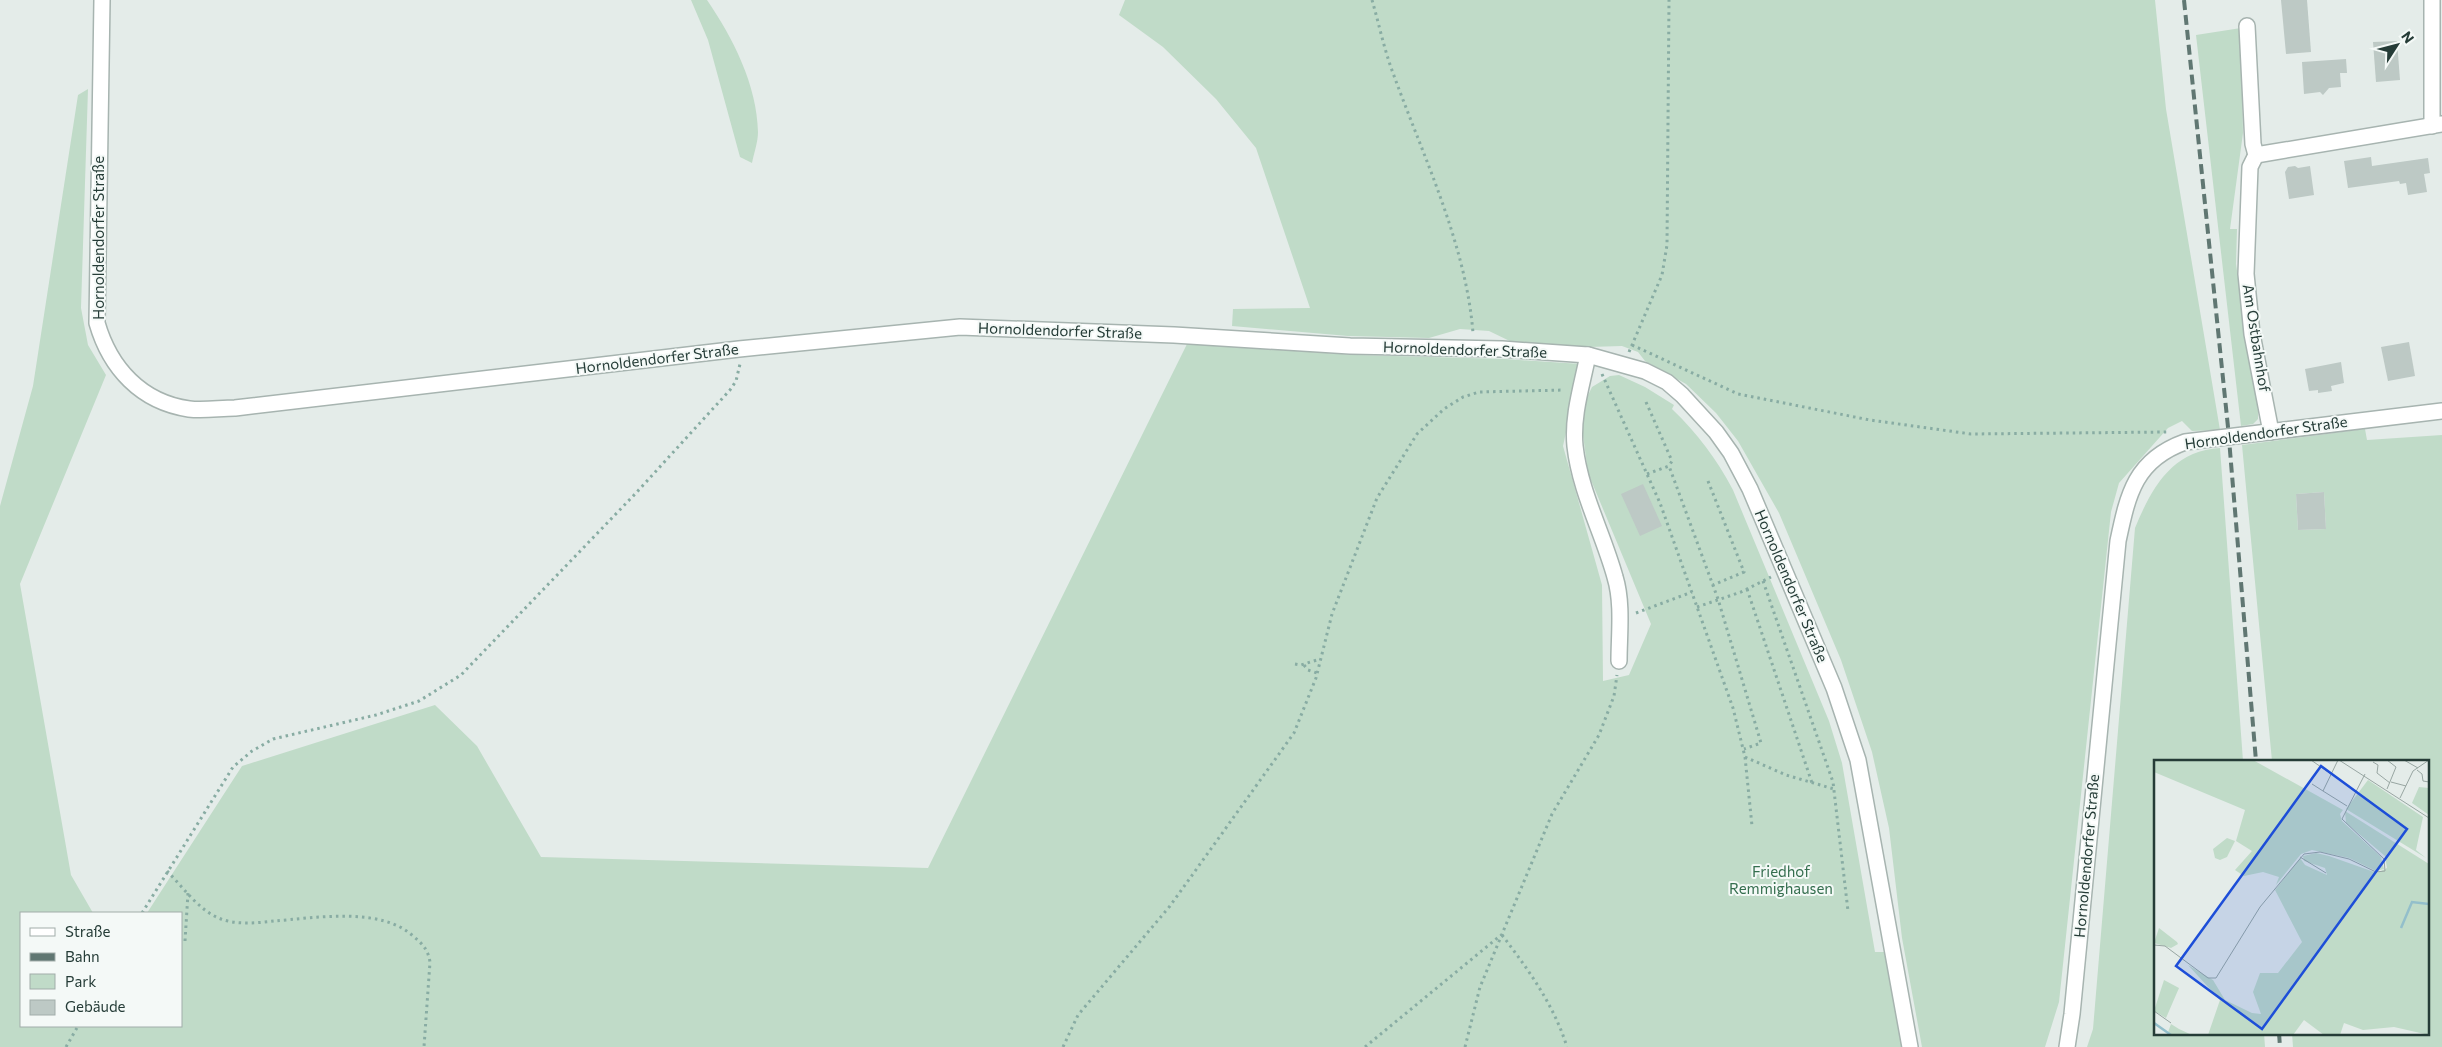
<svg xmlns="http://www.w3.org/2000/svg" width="2442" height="1047" font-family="Commissioner,sans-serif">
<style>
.green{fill:#c0dbc8;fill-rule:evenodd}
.building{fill:#bdc9c5}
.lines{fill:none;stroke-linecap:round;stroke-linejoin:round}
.minor-casing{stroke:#a7b4b0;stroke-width:18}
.path{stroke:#88aca3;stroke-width:3;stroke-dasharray:2.5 4;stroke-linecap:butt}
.minor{stroke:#fff;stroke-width:15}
.rail{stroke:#607772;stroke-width:4;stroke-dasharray:10 5;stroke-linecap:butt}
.labels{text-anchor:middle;stroke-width:4;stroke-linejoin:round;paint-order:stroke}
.street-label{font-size:15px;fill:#253c37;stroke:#f4f9f7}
.park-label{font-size:15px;fill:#346e4e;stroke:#f4f9f7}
.inset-river{fill:none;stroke:#93bfcb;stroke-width:2.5}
.inset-road{fill:none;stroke:#98a6a2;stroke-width:1}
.view{fill:#1d4ed8;fill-opacity:0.15;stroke:#1d4ed8;stroke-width:2.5}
.inset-edge{fill:none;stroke:#253c37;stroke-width:2.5}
</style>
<rect width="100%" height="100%" fill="#e4ece9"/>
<g class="green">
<path d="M691,0H707C733,38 757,85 758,132C758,142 754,153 752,163L740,157L708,40Z"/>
<polygon points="1125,0 2155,0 2166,109 2220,430 2192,431 2182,421 2168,428 2119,483 2111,512 2059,1002 2045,1047 1922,1047 1902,938 1889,828 1872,752 1841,660 1779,513 1738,441 1716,413 1686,384 1645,361 1638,352 1622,346 1589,347 1516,344 1489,331 1460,329 1429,338 1348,336 1232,326 1233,309 1310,308 1256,148 1216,99 1163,47 1119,15"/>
<polygon points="2241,28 2243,133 2230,229 2237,229 2236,264 2258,411 2258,419 2253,424 2241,426 2196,35"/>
<path d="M88,89L81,308L88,345L106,375L20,584L71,875L93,913H21V1026H181V913H147L242,766L435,705L477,746L541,857L928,868L1187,344L1357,355L1505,359L1581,364L1563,446L1602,585L1603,681L1629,675L1651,624L1588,473L1580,412L1592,387L1610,376L1619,375L1645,387L1674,405L1672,409C1698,434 1716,458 1733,490L1829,721L1842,763L1875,952H1884L1904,1047H0V506L33,386L78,95Z"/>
<path d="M2365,429L2367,440L2442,435V1047H2293L2292,1033H2428V761H2272L2242,445ZM2324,492L2326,529L2298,530L2296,494Z"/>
<path d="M2220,448L2243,761H2156V1033H2264L2265,1047H2087L2093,1029L2135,528C2152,487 2172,451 2220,448Z"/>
</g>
<g class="building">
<polygon points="2281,0 2307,0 2311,52 2286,54"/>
<polygon points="2397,41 2400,80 2376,82 2373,42"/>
<polygon points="2346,59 2347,73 2340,73 2341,87 2329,88 2323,95 2320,92 2304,94 2302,62"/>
<polygon points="2371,157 2372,166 2428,158 2430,173 2424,174 2427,192 2408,195 2406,183 2400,184 2399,181 2348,188 2344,161"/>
<polygon points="2295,166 2298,168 2310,166 2314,195 2289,199 2285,172 2288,167"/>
<polygon points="2409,342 2415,376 2388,381 2381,347"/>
<polygon points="2341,362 2344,383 2331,386 2332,391 2318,393 2318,390 2309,391 2305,369"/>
<polygon points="1643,484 1662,526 1640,536 1621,494"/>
<polygon points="2324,492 2326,529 2298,530 2296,494"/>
</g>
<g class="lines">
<g class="minor-casing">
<g id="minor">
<path d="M102,0L97,323C110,368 141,402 189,409C204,411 220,408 235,408L739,349L960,327L1174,335L1350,346L1502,349L1588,355L1645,371L1667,382L1682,395L1716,432L1731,453L1750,489L1834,688L1858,760L1910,1047"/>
<polyline points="2247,26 2253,144 2256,155 2442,124"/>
<polyline points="2432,126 2432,0"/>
<polyline points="2256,155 2250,167 2246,274 2252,334 2271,432"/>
<path d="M1588,355C1582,385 1572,416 1575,446C1580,492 1603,533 1615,577C1623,603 1619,635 1619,661"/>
<path d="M2067,1047L2072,1014L2118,541C2128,494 2135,460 2185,442L2442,411"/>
</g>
</g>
<g class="path">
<path d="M1372,0C1379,24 1384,49 1393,73C1423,156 1466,244 1473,333"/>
<polyline points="1632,345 1738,394 1870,420 1971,434 2167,432"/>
<polyline points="1629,352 1662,275 1667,245 1669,0"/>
<polyline points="1602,374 1660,503 1733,708 1745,757 1786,775 1834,789"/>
<polyline points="1646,402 1672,461 1669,466"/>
<polyline points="1647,474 1669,466 1718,599 1761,743 1744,749"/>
<polyline points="1708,481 1744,572 1713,585"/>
<polyline points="1763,581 1833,782 1848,911"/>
<polyline points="1747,589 1812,783"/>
<polyline points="1697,607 1741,592 1771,577"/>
<polyline points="1636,613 1692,592"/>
<polyline points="1295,664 1301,665 1320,659"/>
<polyline points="1304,665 1308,670 1317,673"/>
<polyline points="1745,757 1752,826"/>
<path d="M167,871C183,887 199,911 221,919C237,925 257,923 274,921C315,918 382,906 414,937C423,944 428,950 430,962L424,1047"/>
<polyline points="142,913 233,767 252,751 273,739 376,715 419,701 461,675 636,493 730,390 736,381 740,364"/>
<path d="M1502,935C1528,969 1554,1005 1567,1047"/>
<polyline points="185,941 188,893"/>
<polyline points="66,1047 78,1026"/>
<polyline points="1063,1047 1078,1015 1170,906 1294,733 1316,678 1332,614 1377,498 1417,434 1444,409 1463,397 1479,392 1564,390"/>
<polyline points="1365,1047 1501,935"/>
<polyline points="1465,1047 1480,987 1552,814 1599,735 1614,696 1617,675"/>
</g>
<use href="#minor" class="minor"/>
<g class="rail">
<polyline points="2184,0 2228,427 2256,761"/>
<polyline points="2279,1033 2280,1047"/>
</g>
</g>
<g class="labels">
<g class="street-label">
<text transform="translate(99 238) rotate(-90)" y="5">Hornoldendorfer Straße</text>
<text transform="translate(1060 331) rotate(2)" y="5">Hornoldendorfer Straße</text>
<text transform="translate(2256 338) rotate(81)" y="5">Am Ostbahnhof</text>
<text transform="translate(1465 350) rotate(2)" y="5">Hornoldendorfer Straße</text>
<text transform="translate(657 359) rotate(-7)" y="5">Hornoldendorfer Straße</text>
<text transform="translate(2266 433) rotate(-8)" y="5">Hornoldendorfer Straße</text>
<text transform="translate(1791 586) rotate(67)" y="5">Hornoldendorfer Straße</text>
<text transform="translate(2087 856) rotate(-85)" y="5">Hornoldendorfer Straße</text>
</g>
<g class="park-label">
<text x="1781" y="877">Friedhof<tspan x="1781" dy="17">Remmighausen</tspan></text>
</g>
</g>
<g transform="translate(2154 760)">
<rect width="275" height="275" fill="#e4ece9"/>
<path d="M0,0H99L189,50L186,54L188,61L227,97L230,109L222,111L195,98L158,90L147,94L122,125L125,117L109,112L90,116L81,110L98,91L82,81L91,50L0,12ZM214,20L269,57L262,90L272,98L192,49ZM265,27L275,28V55L258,43ZM191,51L275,104V275L240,267L209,270L190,263L186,275H170L150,260L139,275H54L66,240L34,205L59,220L71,240L98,253L107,254L99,232L106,213H124L148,182L121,130L146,98L151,105L173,115L171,108L150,101L149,96L162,93L175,96L223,113L233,108L231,96L192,63ZM73,78L81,81L73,97L66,100L61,98L59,89ZM5,168L23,182L24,184L17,188L0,183ZM10,220L25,228L12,258L0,251ZM17,264L25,269L38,275H13Z" fill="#c0dbc8"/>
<path class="inset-river" d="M247,168L258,142L275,144M0,263L17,275"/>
<path class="inset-road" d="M157,0L177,14M185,0L275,58M250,0L264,8M219,2L224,5L223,13L236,23M263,10L268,14L269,21L275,22M237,22L252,26M158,24L169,31L184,0M233,29L242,7L233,0M169,31L193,46M246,38L259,11L275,0M146,97L172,113M0,185L11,186L54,218H62L106,147L150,94L166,92L195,99L222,112L231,111L230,99L188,59L211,14M0,251L17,263"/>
<path class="view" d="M167,6L253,69L108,269L22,206Z"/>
<rect width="275" height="275" class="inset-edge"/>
</g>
<rect x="20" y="912" width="162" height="115" fill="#f4f9f7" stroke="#a1adaa"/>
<rect x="30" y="928" width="25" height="8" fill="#ffffff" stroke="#a1adaa"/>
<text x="65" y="937" font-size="15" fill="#253c37">Straße</text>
<rect x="30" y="953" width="25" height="8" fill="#607772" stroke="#a1adaa"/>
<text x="65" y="962" font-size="15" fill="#253c37">Bahn</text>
<rect x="30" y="974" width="25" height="15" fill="#c0dbc8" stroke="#a1adaa"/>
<text x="65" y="987" font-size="15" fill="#253c37">Park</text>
<rect x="30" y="1000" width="25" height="15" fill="#bdc9c5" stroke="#a1adaa"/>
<text x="65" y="1012" font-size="15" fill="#253c37">Gebäude</text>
<g transform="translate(2397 45) rotate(54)" stroke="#f4f9f7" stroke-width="4" paint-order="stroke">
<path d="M0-4L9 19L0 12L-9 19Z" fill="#253c37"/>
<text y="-8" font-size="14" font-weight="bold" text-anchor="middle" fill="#253c37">N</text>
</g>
</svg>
